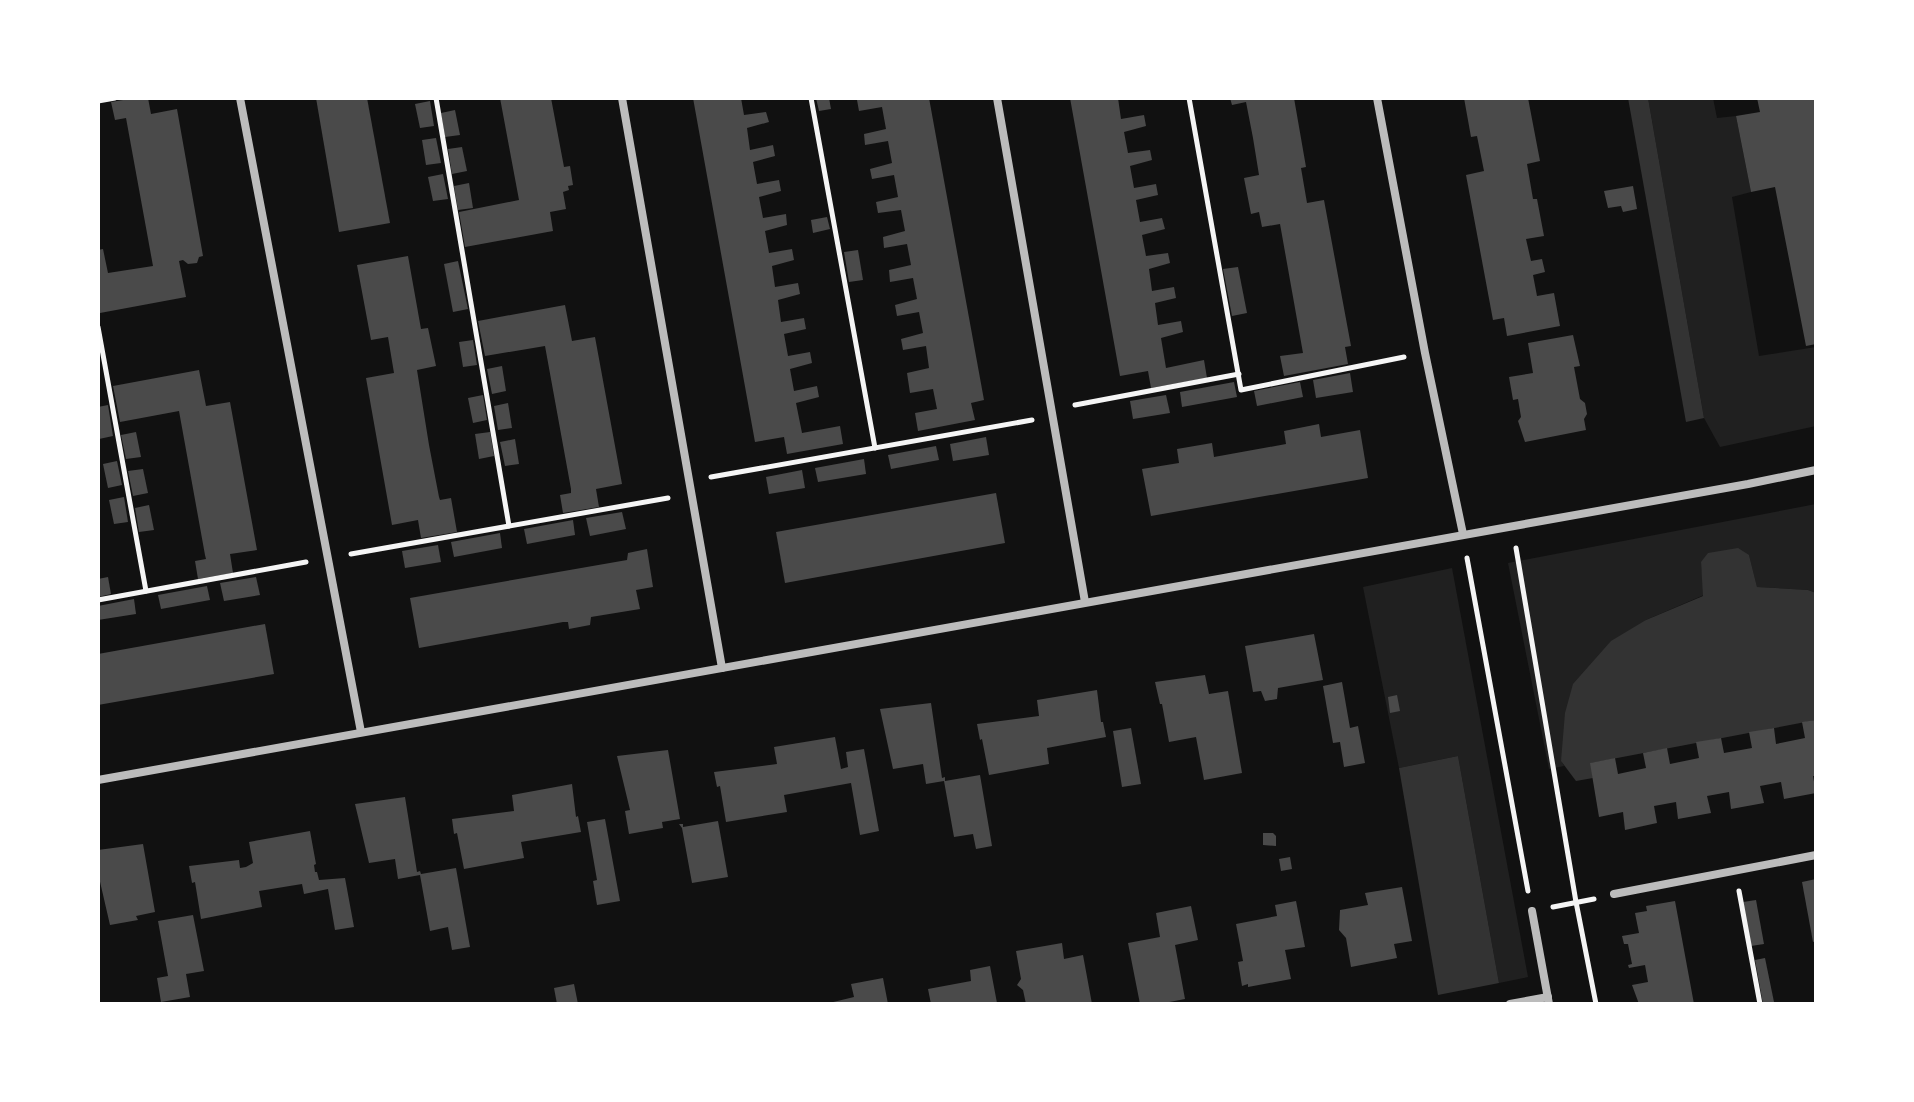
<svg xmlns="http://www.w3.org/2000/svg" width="1914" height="1102" font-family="'PT Sans Narrow',sans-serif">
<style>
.green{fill:#202020}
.water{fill:#333}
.building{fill:#4a4a4a}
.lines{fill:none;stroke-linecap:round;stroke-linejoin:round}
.path{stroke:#f5f5f5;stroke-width:5}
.minor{stroke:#bcbcbc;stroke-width:8}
</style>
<rect width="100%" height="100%" fill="#111"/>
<g class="green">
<polygon points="1648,98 1713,98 1717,118 1736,116 1751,192 1732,197 1759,356 1816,347 1816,426 1720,447 1704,418"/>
<polygon points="1816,504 1816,593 1808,590 1757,587 1749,555 1701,562 1704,595 1646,620 1561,760 1564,766 1549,769 1508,563"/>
<polygon points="1452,568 1528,977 1499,983 1458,756 1399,768 1363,587"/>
</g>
<g class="water">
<polygon points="1628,98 1648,98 1704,418 1686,422"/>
<polygon points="1738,548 1749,555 1757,587 1808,590 1816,593 1816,720 1591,763 1593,778 1576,781 1561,761 1565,713 1573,684 1611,641 1646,620 1703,596 1701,562 1708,553"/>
<polygon points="1458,756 1499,983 1438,995 1399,768"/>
</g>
<g class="building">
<polygon points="135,98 148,98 151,114 177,109 203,256 199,257 197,263 188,264 183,260 179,261 186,297 100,313 98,250 103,249 108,273 153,266 126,118 115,120 111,102"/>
<polygon points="316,98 367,98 390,223 339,232"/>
<polygon points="500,98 551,98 564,167 570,166 573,185 568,186 569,190 563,192 566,209 550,212 553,231 465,247 459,212 519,200"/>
<polygon points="693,98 741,98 744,115 766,112 769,122 747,128 750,150 773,145 775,156 753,162 757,184 779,180 781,191 759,197 763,218 786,214 787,225 765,231 769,253 792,249 794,260 772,266 775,287 798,283 800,294 778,300 781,322 804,318 806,329 784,334 788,356 810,352 812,363 790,369 794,391 817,386 819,397 796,403 802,433 840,426 843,444 787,454 784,437 755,442"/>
<polygon points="816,98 829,98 831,109 819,111"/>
<polygon points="864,98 929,98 984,400 971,403 975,420 918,431 915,413 937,409 933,389 910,393 907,373 929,368 926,346 903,350 901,339 923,333 919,312 897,316 895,305 917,299 913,278 890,282 889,270 911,265 907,244 884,248 883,237 905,231 901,210 878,213 876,202 898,197 894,175 872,179 870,169 892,163 888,141 865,145 864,134 886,129 882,107 859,111 857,100"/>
<polygon points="1070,98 1118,98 1121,119 1144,115 1146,126 1124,132 1128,153 1150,150 1152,160 1130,166 1134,188 1156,184 1158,195 1136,200 1140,222 1162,218 1165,229 1142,235 1146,256 1168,253 1170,263 1149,269 1152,291 1174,287 1176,298 1155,303 1158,325 1181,321 1183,332 1161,338 1166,368 1204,360 1207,378 1151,388 1148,371 1120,376"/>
<polygon points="1230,98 1294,98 1306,167 1301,168 1307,203 1324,200 1351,346 1345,347 1348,364 1284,376 1280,356 1303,353 1280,224 1262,227 1259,212 1251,214 1244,178 1259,175 1253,138 1246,102 1232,105"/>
<polygon points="1464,98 1528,98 1540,161 1527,164 1533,199 1537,199 1544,236 1526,239 1531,261 1542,259 1545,272 1533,275 1537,296 1554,293 1560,326 1507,336 1504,318 1493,320 1466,175 1484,171 1477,136 1471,137"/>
<polygon points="1757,98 1816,98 1816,344 1806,346 1775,187 1751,192 1736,116 1760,112"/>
<polygon points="430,101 434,126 420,128 415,104"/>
<polygon points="455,110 460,135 445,137 441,113"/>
<polygon points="436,138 441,163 426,165 422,140"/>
<polygon points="462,147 467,171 452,174 448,149"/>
<polygon points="443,174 448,199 433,201 428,177"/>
<polygon points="469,183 473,208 458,210 454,186"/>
<polygon points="1633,186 1637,209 1623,212 1621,206 1608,208 1604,191"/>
<polygon points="827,217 830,229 813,233 811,220"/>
<polygon points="858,250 863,280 849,282 844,252"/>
<polygon points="408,256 421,329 428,328 436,366 417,370 429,445 439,497 440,500 451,498 457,532 421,538 418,520 392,525 366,378 394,373 388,337 371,340 357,265"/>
<polygon points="458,261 468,309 453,312 444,264"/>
<polygon points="1238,267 1247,313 1232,316 1223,269"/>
<polygon points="565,305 572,341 595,337 622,484 596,489 599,507 563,513 560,495 571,493 571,489 545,346 485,356 478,321"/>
<polygon points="1573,335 1580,366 1574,367 1580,399 1585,403 1587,414 1584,419 1586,430 1525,442 1518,421 1521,417 1518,399 1513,400 1509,377 1533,373 1528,343"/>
<polygon points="473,340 477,365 463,367 459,342"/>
<polygon points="502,366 506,391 492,394 487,369"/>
<polygon points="199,370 206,406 230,402 257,550 230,554 233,573 198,579 195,561 206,559 205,555 179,411 120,422 113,386"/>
<polygon points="1350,373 1353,392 1316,398 1313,380"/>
<polygon points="1234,382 1237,397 1182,407 1180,392"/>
<polygon points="1300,382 1303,397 1257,406 1254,391"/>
<polygon points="483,395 487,420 473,423 468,398"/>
<polygon points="1166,395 1170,413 1133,419 1130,401"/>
<polygon points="508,403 512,428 498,430 494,406"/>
<polygon points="108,405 113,436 99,439 98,407"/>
<polygon points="1319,424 1321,437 1360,430 1368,478 1151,516 1142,469 1179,463 1177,449 1212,443 1214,457 1286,444 1284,431"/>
<polygon points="136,432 141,457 126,459 121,435"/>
<polygon points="490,432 494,456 479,459 475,434"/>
<polygon points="986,437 989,455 953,461 950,444"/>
<polygon points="515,439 519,464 505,466 500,442"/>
<polygon points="936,446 939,460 891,469 888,455"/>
<polygon points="864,459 866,474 818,482 815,468"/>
<polygon points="117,461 122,485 108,488 103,464"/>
<polygon points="143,469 148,493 133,496 128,471"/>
<polygon points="802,470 805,488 769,494 766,477"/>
<polygon points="996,493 1005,543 785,583 776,532"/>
<polygon points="124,497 128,522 114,524 109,500"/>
<polygon points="149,505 154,530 139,532 135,508"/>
<polygon points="622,512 626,529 590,536 586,518"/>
<polygon points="573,520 575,535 527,544 524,529"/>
<polygon points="500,533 502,548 454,557 451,542"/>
<polygon points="438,545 441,562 405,568 402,551"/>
<polygon points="647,549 653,587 636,590 640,609 591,617 590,625 569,629 568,622 563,622 419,648 410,598 627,560 628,553"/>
<polygon points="108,577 111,594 98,597 98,579"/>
<polygon points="256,577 260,595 224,601 220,583"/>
<polygon points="207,586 210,600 161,609 158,595"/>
<polygon points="134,599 136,614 98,620 98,606"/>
<polygon points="265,624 274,674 98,705 98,654"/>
<polygon points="1314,634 1323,680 1278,688 1277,699 1265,701 1261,691 1253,692 1245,646"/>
<polygon points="1205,675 1209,694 1228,691 1242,773 1204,780 1196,737 1169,742 1162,704 1160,704 1155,682"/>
<polygon points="1342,682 1350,728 1358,726 1365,763 1344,767 1340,742 1333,743 1323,686"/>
<polygon points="1097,690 1101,722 1103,722 1106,737 1047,748 1049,764 989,775 982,739 980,740 977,724 1039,716 1037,700"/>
<polygon points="1397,695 1400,711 1390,713 1388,697"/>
<polygon points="931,703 942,778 945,777 945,781 980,775 992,846 976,849 973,834 954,837 944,781 926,784 923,764 893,769 880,709"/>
<polygon points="1816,720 1816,776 1813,776 1816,793 1784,799 1781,782 1760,786 1764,803 1731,809 1729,792 1707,796 1711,813 1678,819 1676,802 1654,806 1657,823 1625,830 1623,812 1599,817 1590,763 1615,758 1618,774 1646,768 1643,753 1667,748 1670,764 1699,758 1696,742 1721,738 1724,753 1752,748 1749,732 1774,728 1776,744 1805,738 1802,722"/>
<polygon points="1131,728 1141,784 1122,787 1113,731"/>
<polygon points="835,737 841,769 848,767 846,752 864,749 879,831 860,835 851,783 784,795 787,812 726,822 720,786 717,787 714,772 777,764 774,747"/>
<polygon points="668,750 680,819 662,822 663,828 629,834 625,811 630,810 617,756"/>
<polygon points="572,784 576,817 578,816 581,832 521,842 524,858 464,869 457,833 454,834 452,819 514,811 512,795"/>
<polygon points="405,797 417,872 420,871 421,874 456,868 470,947 452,950 448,927 430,931 420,875 398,879 395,859 369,863 355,804"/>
<polygon points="605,819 620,901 597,905 593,881 597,880 587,822"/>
<polygon points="718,821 728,877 692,883 682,828 679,824 683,824 683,827"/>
<polygon points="310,831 316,864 314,865 315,872 317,872 319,880 345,878 354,927 335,930 328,889 304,894 302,884 259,891 262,907 201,919 195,882 192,883 189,866 239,860 240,868 246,867 253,863 249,842"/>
<polygon points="1263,833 1273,833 1276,836 1276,846 1263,845"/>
<polygon points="143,844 155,912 136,916 138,920 110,925 98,873 98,850"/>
<polygon points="1290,857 1292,869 1281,871 1279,859"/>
<polygon points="1816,879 1816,941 1813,942 1802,882"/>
<polygon points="1402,887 1412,941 1394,944 1397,958 1351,967 1346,938 1339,930 1340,910 1368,905 1365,893"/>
<polygon points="1756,900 1764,944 1751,946 1743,902"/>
<polygon points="1296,901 1305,947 1285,950 1291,979 1248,987 1248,984 1242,986 1238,962 1243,961 1236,924 1277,916 1275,905"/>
<polygon points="1675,901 1694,1004 1639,1004 1632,985 1648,982 1645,965 1629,968 1628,965 1632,964 1628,944 1624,944 1622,936 1639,933 1635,913 1647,911 1646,906"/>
<polygon points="1191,906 1198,940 1175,945 1185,999 1159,1004 1140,1004 1128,943 1160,937 1156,913"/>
<polygon points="193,915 204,971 186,974 190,997 161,1002 157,978 168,976 158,921"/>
<polygon points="1062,943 1064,959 1083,955 1092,1004 1026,1004 1023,990 1017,985 1021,979 1016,951"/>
<polygon points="1765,958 1774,1002 1763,1004 1755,960"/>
<polygon points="990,966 997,1003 931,1004 928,989 971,981 970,970"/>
<polygon points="883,978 888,1004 825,1004 854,997 851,984"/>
<polygon points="574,984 578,1004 557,1004 554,988"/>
</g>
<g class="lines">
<g class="path">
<polyline points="436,98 509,526"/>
<polyline points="811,98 875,448"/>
<polyline points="1189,98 1241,390 1404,357"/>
<polyline points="98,101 115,98"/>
<polyline points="98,327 146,591"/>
<polyline points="1075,405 1239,374"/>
<polyline points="711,477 1032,420"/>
<polyline points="1516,548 1576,902 1596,1004"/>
<polyline points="351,554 668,498"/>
<polyline points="1467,558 1528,891"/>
<polyline points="98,600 306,562"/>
<polyline points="1739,891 1760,1004"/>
<polyline points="1553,907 1594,899"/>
</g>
<g class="minor">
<polyline points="240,98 361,732"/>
<polyline points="622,98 722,668"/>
<polyline points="997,98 1085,602"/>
<polyline points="1377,98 1425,353 1463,534"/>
<polyline points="98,780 1748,484 1816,470"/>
<polyline points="1614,894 1816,855"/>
<polyline points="1532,911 1549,1004"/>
<polyline points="1510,1004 1548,997"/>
</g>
</g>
<rect width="1914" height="1102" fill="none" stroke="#ffffff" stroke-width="200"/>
</svg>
